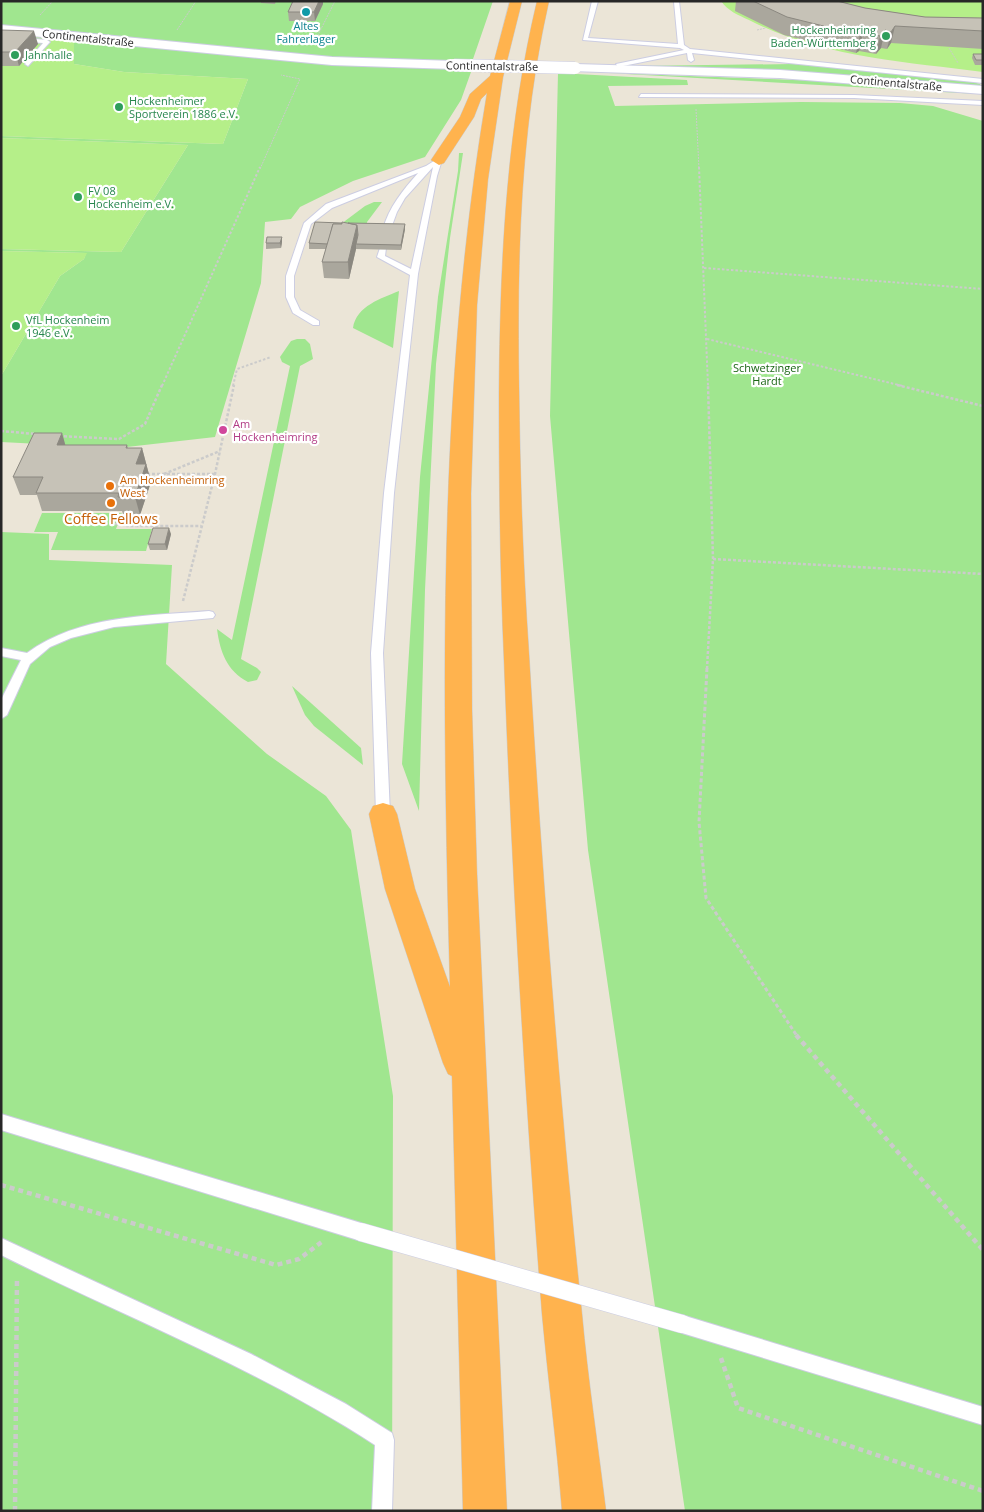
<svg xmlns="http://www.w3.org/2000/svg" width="984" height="1512" font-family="'Open Sans',sans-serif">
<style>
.green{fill:#a0e68f}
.pitch{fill:#b5ef89}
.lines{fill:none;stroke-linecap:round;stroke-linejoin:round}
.lane-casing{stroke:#cccde2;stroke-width:2}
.street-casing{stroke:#cccde2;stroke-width:2}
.highway-casing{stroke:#cbcbcb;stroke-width:1}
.path-far4{stroke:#cbcbcb;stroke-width:1;stroke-dasharray:2 1;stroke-linecap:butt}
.path-far3{stroke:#cbcbcb;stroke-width:2;stroke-dasharray:2.5 2;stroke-linecap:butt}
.path-far2{stroke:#cbcbcb;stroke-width:2.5;stroke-dasharray:3 2;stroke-linecap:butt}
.path-far1{stroke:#cbcbcb;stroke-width:3;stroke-dasharray:4 2.5;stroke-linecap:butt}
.path{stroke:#cbcbcb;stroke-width:4.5;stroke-dasharray:5 4;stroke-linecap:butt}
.lane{fill:#fff;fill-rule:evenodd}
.street{fill:#fff;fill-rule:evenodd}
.highway{fill:#ffb34e;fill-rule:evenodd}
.lane-bridge-casing{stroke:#cccde2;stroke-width:19;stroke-linecap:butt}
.street-bridge-casing{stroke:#cccde2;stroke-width:13;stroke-linecap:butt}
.lane-bridge{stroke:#fff;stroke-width:18}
.street-bridge{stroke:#fff;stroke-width:12}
.wall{fill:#aaa79d}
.shaded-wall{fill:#8b8880}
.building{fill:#c6c2b7;stroke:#8b8880}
.culture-dot{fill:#0f9aa8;stroke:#fff;stroke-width:2}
.leisure-dot{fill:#2e9e5b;stroke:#fff;stroke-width:2}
.hotel-dot{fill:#d1479c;stroke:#fff;stroke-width:2}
.food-dot{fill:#e8710a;stroke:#fff;stroke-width:2}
.labels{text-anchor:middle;stroke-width:4.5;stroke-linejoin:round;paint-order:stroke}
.far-culture-label{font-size:11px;fill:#0d838f;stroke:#fff}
.far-leisure-label{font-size:11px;fill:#27864d;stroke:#fff;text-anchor:start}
.far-street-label{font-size:11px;fill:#272727;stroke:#fff}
.far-park-label{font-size:11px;fill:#1a6614;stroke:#fff}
.far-hotel-label{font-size:11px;fill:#b23c85;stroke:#fff;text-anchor:start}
.far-food-label{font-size:11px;fill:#c56008;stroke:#fff;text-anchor:start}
.food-label{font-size:14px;fill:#c56008;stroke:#fff}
</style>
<rect width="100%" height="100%" fill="#ebe5d7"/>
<g class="green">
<polygon points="1,1 493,1 473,59 452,59 449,69 471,72 461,100 425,157 353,181 300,207 291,219 265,222 261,283 215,437 118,448 1,442 1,376 60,276 84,259 86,253 1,251 1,249 121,252 188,145 1,138 1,136 223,144 248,79 124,72 74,64 1,33"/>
<polygon points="794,64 969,81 980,84 981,86 781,71 630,66"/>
<polygon points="558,73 687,80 688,85 608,86 615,106 801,102 900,103 933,106 983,121 983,1511 685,1511 588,850 550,416"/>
<polygon points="608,73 854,82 978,94"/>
<polygon points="459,153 463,153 450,238 436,364 425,590 419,811 402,764 420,477 438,297 458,171"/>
<polygon points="374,202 382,202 367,222 366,231 341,224 365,206"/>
<path d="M399,291L393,348L353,328C356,306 382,298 399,291Z"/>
<path d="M297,339H305L310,344L313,359L300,366L241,659L257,668L261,672L257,680L248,682C227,671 220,652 217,629L232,640L290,366L282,362L280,357L291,341Z"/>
<polygon points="42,513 122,513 116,529 152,529 146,551 51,550 58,532 34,532"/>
<polygon points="1,532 49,534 49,560 172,565 166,664 267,754 326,796 351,830 393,1096 392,1511 1,1511"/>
<polygon points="292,686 361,748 363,765 314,726 305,715"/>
</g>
<g class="pitch">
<path d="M721,1H983V72C905,62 820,57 749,20C738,15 728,11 721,1Z"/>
<polygon points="1,33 74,41 74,64 124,72 248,79 223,144 1,136"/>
<polygon points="1,138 188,145 121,252 1,249"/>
<polygon points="1,251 87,253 84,259 60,276 1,376"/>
</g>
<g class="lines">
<g class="lane-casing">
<g id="lane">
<polygon points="592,1 598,1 588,38 678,44 674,2 679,1 684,45 690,49 983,79 983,83 692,53 694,60 691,62 688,60 687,53 618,67 616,64 684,50 680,48 583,40"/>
<polygon points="1,36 47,40 50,42 28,66 25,64 43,43 1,40"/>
<polygon points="641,94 854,95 983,101 983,105 854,98 639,97"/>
<path d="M437,159L442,160L437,176L418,274L394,493L383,653L390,814L388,818H378L376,814L371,653L384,493L410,275L377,257L380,248H386L385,256L411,269L433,167L405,198L397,212L390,231L383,229C389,207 403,190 418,173L332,208L311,224L294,276V297L300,310L319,321V325H313L293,313L286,297V276L304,223L326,204L426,166Z"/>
<path d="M209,611L213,612L215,615L213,618L114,627L71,638L50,647L30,664L7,715L1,719V700L21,660L1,656V648L27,653C79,615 147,616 209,611Z"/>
<polygon points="1,1114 361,1223 367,1226 370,1232 367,1238 361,1241 1,1130"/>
<path d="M1,1238L251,1354L346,1404L392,1433L394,1440L392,1511H372L375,1445C257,1368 127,1318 1,1255Z"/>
<polygon points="682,1315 983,1407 983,1425 682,1333 676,1330 673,1324 676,1318"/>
</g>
</g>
<g class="street-casing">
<g id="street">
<polygon points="1,25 332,57 454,61 460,65 454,69 332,65 1,33"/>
<polygon points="575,64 780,70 983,86 983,94 780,78 571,71 569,68 571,65"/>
</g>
</g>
<g class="highway-casing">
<g id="highway">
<path d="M510,1H522L503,77L488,179L477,305L471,493L472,710L477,874L507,1511H463L452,1076L448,1074L443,1063L385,889L369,814L373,806L383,803L393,806L397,814L415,889L450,987C442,690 437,388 487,93L481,99L474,117L444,163L439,165L431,160L460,117L470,94L490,76Z"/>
<path d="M537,1H549C520,129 517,257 519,387C520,476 523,565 529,654C542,874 559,1095 582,1314C588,1380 598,1445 606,1511H562C557,1445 548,1380 542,1314C525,1096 512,878 504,660C500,572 499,483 499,394C500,262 506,131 537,1Z"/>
</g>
</g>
<g class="path-far4">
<polyline points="40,15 53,1"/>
<polyline points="177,30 196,1"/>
<polyline points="757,30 766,28"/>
<polyline points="311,41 316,39 335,1"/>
<polyline points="949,48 958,63"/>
<polyline points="696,109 699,169"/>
<polyline points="260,169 300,79 281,75"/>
</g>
<g class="path-far3">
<polyline points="699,167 708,386"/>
<polyline points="704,268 983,289"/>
<polyline points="707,339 903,386"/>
<polyline points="162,386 260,167"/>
<polyline points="233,386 237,369 271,357"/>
</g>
<g class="path-far2">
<polyline points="897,385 983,406"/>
<polyline points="1,431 36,434"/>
<polyline points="59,436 119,439 145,424 162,385"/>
<polyline points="147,474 215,474"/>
<polyline points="164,474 220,451"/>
<polyline points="131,515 127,526 201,526"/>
<polyline points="85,524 128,524"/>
<polyline points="713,559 983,574"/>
<polyline points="183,601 215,474 234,385"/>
<polyline points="707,669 713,559 708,385"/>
</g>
<polyline class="path-far1" points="707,668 699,822 706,898 797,1036"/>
<g class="path">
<polyline points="796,1035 983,1250"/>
<polyline points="1,1185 276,1265 299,1259 323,1241"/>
<polyline points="721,1358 738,1408 983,1491"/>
<polyline points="15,1511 17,1277"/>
</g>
<use href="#lane" class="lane"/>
<use href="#street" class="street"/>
<use href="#highway" class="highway"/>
<g class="lane-bridge-casing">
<polyline id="lane-bridge" points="361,1232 682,1324"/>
</g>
<g class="street-bridge-casing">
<polyline id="street-bridge" points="454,65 575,68"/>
</g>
<use href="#lane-bridge" class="lane-bridge"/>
<use href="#street-bridge" class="street-bridge"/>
</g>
<g class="wall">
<polygon points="261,1 276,1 275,4 261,3"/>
<polygon points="736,1 837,1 865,8 925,17 983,18 983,49 891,43 887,49 881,48 876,54 859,51 856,53 784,35 735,11"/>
<polygon points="323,4 315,21 289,21 288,12"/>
<polygon points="1,30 38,44 19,66 1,66"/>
<polygon points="973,54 983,55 983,65 975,65 972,58"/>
<polygon points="348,223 405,224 405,229 401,250 356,249 349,279 324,278 322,262 326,249 309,249 309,243"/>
<polygon points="282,237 282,242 281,248 266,249 266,243"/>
<polygon points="62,433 65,445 127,445 128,448 142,448 151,482 140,515 123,514 122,511 42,511 37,495 20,495 13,477"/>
<polygon points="171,534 167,550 150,550 148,544"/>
</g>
<g class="shaded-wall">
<polygon points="319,1 323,1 323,4 315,21 314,12"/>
<polygon points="895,26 891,43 887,49 891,32"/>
<polygon points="885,30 881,48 876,54 880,36"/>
<polygon points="34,31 38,44 19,66 15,52"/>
<polygon points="863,33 859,51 856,53 860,35"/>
<polygon points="405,224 405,229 401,250 401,245"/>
<polygon points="357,225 358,241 356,244 356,249 349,279 348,262"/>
<polygon points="282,237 282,242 281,248 280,243"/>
<polygon points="62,433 67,451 57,445"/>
<polygon points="142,448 151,482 140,515 135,497 136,464"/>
<polygon points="169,528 171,534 167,550 165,544"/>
</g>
<g class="building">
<polygon points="293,1 319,1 314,12 288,12"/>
<polygon points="753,1 837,1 865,8 925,17 983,18 983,31 895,26 891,32 885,30 880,36 863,33 860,35 787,17"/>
<polygon points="1,30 34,31 15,52 1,52"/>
<polygon points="973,54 982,54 983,55 983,60 976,60"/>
<polygon points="315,222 342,223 342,224 333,224 328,244 309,243"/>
<polygon points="342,222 357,225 348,262 322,262 333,224 342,224"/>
<polygon points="348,223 405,224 401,245 356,244 358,235 357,225"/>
<polygon points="267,237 282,237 280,243 266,243"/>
<polygon points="34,433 62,433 57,445 127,445 126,448 142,448 136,464 146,464 135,497 118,497 119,493 36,493 43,477 13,477"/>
<polygon points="153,528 169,528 165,544 148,544"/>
</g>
<circle class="culture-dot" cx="306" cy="12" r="5"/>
<g class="leisure-dot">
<circle cx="886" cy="36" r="5"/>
<circle cx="15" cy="55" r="5"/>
<circle cx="119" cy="107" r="5"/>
<circle cx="78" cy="197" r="5"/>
<circle cx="16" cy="326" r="5"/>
</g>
<circle class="hotel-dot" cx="223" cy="430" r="5"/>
<g class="food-dot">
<circle cx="110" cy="486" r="5"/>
<circle cx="111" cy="503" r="5"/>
</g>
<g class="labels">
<g class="far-culture-label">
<text x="306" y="30">Altes<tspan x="306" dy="13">Fahrerlager</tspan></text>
</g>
<g class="far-leisure-label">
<text x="876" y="34" text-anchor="end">Hockenheimring<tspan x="876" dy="13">Baden-Württemberg</tspan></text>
<text x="25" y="59">Jahnhalle</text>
<text x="129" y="105">Hockenheimer<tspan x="129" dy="13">Sportverein 1886 e.V.</tspan></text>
<text x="88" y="195">FV 08<tspan x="88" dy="13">Hockenheim e.V.</tspan></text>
<text x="26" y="324">VfL Hockenheim<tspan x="26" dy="13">1946 e.V.</tspan></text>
</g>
<g class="far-street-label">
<text transform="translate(88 38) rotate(6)" y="4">Continentalstraße</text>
<text transform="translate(492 66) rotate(1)" y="4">Continentalstraße</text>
<text transform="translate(896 83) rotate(5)" y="4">Continentalstraße</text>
</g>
<g class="far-park-label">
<text x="767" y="372">Schwetzinger<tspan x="767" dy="13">Hardt</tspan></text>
</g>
<g class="far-hotel-label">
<text x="233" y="428">Am<tspan x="233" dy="13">Hockenheimring</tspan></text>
</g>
<g class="far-food-label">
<text x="120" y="484">Am Hockenheimring<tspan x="120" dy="13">West</tspan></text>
</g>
<g class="food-label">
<text x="111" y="524">Coffee Fellows</text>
</g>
</g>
<rect width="984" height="1512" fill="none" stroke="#272727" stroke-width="5"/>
</svg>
